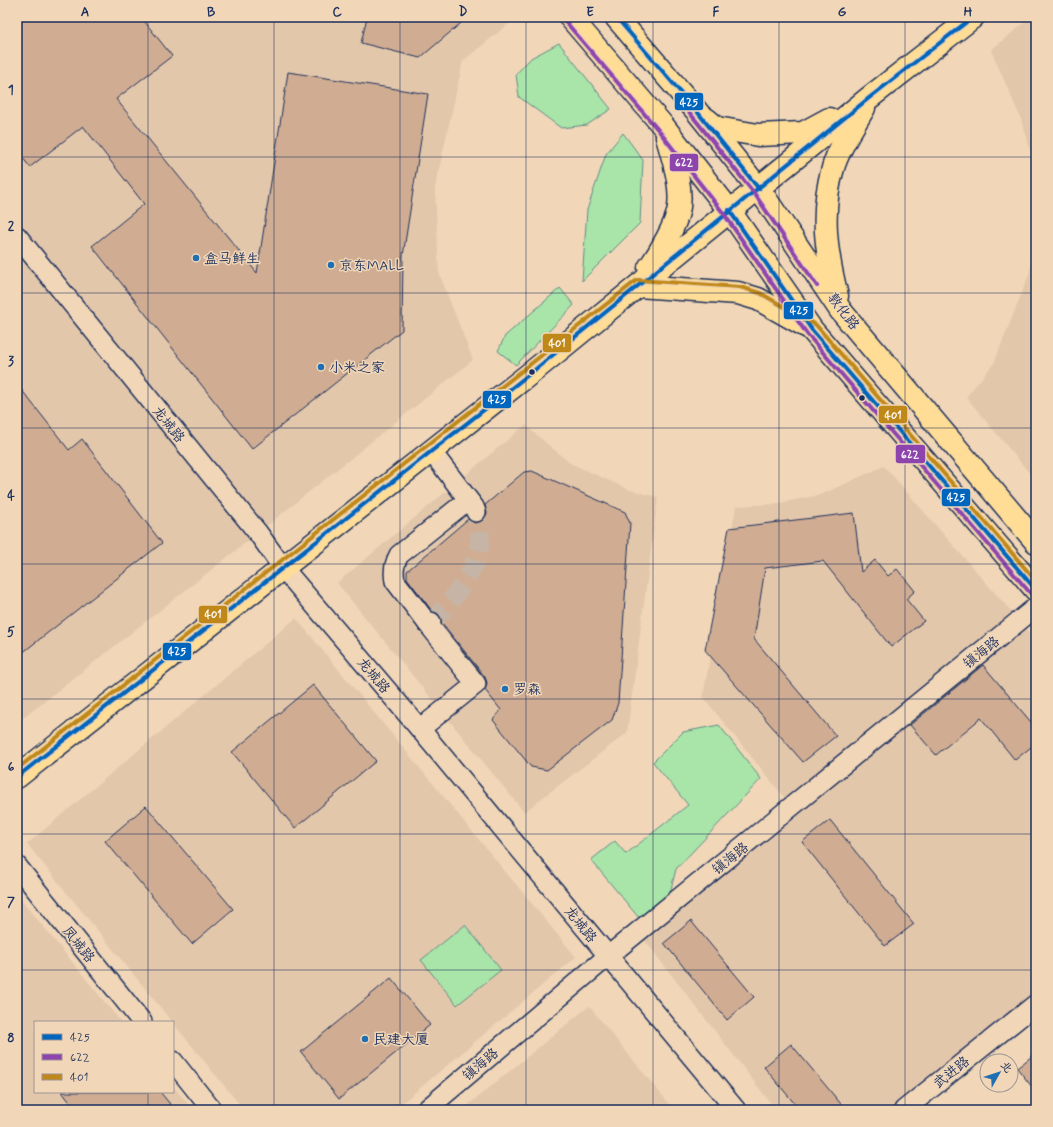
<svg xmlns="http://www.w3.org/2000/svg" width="1053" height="1127" font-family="Mynerve,'LXGW WenKai TC',sans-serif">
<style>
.built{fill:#e3c7ab}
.green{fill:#a9e4a9;stroke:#628a84}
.building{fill:#d0ad92;stroke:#1b2f5e}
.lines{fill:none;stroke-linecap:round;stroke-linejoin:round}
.minor-tunnel{stroke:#c6b5a6;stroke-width:19;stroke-dasharray:19 10;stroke-linecap:butt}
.minor-casing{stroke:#1b2f5e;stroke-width:22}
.major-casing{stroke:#1b2f5e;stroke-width:25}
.minor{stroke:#f1d7b8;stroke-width:19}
.major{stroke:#ffdd96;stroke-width:22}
.bus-1-casing{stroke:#f1d7b8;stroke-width:7}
.bus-2-casing{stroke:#f1d7b8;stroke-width:7}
.bus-3-casing{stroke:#f1d7b8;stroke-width:7}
.bus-1{stroke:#0065bd;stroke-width:4}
.bus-2{stroke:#8e44ad;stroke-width:4}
.bus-3{stroke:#c08818;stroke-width:4}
.grid{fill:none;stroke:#1b2f5e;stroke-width:1;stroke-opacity:0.55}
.poi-dot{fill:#1f6fb2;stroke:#f1d7b8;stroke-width:1.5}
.bus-dot{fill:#1b2f5e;stroke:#f1d7b8;stroke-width:1.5}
.labels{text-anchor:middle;stroke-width:3;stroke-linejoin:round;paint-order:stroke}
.poi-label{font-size:14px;fill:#1b2f5e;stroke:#f1d7b8;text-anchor:start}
.street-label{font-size:14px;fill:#1b2f5e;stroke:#f1d7b8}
.line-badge{stroke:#f1d7b8;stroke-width:1.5}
.badge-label{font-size:11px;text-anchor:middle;font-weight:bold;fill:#fff}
.neatline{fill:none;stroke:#1b2f5e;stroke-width:1.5}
.grid-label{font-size:13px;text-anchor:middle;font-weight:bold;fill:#1b2f5e}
</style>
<rect width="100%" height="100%" fill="#f1d7b8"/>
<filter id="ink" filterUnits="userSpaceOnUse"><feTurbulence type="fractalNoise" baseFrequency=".025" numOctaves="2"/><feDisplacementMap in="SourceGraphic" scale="8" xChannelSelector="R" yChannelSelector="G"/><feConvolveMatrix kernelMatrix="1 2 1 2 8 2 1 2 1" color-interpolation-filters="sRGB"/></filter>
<g filter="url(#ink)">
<g class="built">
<polygon points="17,17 517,17 463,61 435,188 439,273 473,360 258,533 17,723"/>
<polygon points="1031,17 1036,17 1036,173 1021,119 991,50"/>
<polygon points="1036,179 1036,481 966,397 994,363 1030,272"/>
<polygon points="525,425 570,463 630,490 658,497 627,733 524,812 337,583"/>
<polygon points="884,466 1036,640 1036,1004 904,1110 776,1110 639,933 792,807 703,697 736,506 774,504 820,495"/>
<polygon points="296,618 576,957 394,1110 244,1110 27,844"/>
<polygon points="17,894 121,1022 35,1022 35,1092 173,1092 173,1086 193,1110 17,1110"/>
<polygon points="589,1006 674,1110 462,1110"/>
</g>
<g class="green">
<polygon points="559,43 611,109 587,125 561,128 519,97 516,74 531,58"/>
<polygon points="623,133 643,160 640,223 582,281 587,210 606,154"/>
<polygon points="560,288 574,305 516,365 498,351 505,336"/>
<polygon points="719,725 761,779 676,869 670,893 639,918 591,860 615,841 626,854 688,805 653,762 683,732"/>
<polygon points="465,925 501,970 457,1005 421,960"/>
</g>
<g class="building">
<polygon points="17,17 141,17 172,56 116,99 257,273 288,72 428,94 403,256 402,330 252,449 92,246 144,204 83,126 30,167 17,151"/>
<polygon points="367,17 468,17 420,58 361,43"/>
<polygon points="17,384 69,450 82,439 162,543 17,657"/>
<polygon points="532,471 625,512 630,523 618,703 612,720 547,770 531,767 493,720 501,710 485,690 487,683 485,677 442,623 440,616 432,611 407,578 407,571 468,519 475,523 484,519 487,513 485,505 524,472"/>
<polygon points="854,513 861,572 875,560 888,576 897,569 915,591 906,599 924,621 891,647 823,561 765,568 754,639 836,736 803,762 705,650 729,528"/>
<polygon points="983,665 1036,728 1036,743 1015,760 981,718 936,755 910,725"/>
<polygon points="313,685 376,761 295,828 232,752"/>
<polygon points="146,806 233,909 192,944 105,841"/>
<polygon points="830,820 914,924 885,946 802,842"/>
<polygon points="691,921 754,997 727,1020 664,943"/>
<polygon points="391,978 430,1025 339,1099 301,1052"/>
<polygon points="791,1044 846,1110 800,1110 764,1067"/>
<polygon points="1036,1053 1036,1092 1017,1068"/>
<polygon points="62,1092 160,1092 175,1110 76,1110"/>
</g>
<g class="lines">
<path class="minor-tunnel" d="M431,622C452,601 478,571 480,540C480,531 477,521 476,512"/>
<g class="minor-casing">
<g id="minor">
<polyline points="17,236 258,533 283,568 420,729 736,1110"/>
<polyline points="431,451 474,507 476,512"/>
<path d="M428,624L395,581C393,571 394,564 399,555L468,500"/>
<polyline points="420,729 476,684 428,624 431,622"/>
<polyline points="17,866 142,1022"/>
<polyline points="173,1061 212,1110"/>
<polyline points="426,1110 607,957 1036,607"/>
<polyline points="904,1110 1036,1004"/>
</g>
</g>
<g class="major-casing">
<g id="major">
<polyline points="570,17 664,127 729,210 812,330 1036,590"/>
<polyline points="616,17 695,109 759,189 841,311 1036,542"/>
<polyline points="706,119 717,128 758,135 803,133 829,119"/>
<path d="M649,268C659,254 677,224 679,207C682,184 673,159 667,137"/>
<polyline points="638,286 738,293 758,299 806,326"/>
<path d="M837,296C826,253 820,212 833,168C839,147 853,127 864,108"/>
<polyline points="17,777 532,372 869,98 973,17"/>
</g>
</g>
<use href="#minor" class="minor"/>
<use href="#major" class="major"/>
<g class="bus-1-casing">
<g id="bus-1">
<polyline points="616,17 695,109 759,189"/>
<polyline points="729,210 812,330 1036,590"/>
<polyline points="17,777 532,372 869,98 973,17"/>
</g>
</g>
<g class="bus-2-casing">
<g id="bus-2">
<polyline points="565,21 659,131 724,214 807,334 1031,594"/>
<polyline points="685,107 754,193 817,286"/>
</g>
</g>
<g class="bus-3-casing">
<polyline id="bus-3" points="17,769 637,280 740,287 760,293 816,325 1036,581"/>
</g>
<use href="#bus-1" class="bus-1"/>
<use href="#bus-2" class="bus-2"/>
<use href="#bus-3" class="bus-3"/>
</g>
</g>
<path class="grid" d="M148,17V1022M274,17V1110M400,17V1110M526,17V1110M653,17V1110M779,17V1110M905,17V1110M17,157H1036M17,293H1036M17,428H1036M17,564H1036M17,699H1036M17,834H1036M17,970H1036M148,1092V1110"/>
<g class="poi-dot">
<circle cx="196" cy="258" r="4"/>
<circle cx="331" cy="265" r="4"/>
<circle cx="321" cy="367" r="4"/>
<circle cx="505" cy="689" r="4"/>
<circle cx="365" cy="1039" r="4"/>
</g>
<g class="bus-dot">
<circle cx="532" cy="372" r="3.5"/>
<circle cx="862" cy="398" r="3.5"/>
</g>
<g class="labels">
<g class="poi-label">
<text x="204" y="263">盒马鲜生</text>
<text x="339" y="270">京东MALL</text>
<text x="329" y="372">小米之家</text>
<text x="513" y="694">罗森</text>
<text x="373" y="1044">民建大厦</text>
</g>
<g class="street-label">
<text transform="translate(844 311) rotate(53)" y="5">敦化路</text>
<text transform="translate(169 424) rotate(51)" y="5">龙城路</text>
<text transform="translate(981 652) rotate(-39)" y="5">镇海路</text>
<text transform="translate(374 675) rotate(50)" y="5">龙城路</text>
<text transform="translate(730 858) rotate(-39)" y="5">镇海路</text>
<text transform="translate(581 924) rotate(51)" y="5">龙城路</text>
<text transform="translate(79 944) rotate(51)" y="5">凤城路</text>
<text transform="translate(480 1064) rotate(-40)" y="5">镇海路</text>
<text transform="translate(951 1072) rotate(-39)" y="5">武进路</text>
</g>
</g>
<g class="line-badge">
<rect x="674" y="92" width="30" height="19" rx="4" fill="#0065bd"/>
<rect x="669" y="153" width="30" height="19" rx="4" fill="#8e44ad"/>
<rect x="783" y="301" width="31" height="19" rx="4" fill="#0065bd"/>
<rect x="542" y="333" width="30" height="20" rx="4" fill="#c08818"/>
<rect x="482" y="390" width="30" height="19" rx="4" fill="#0065bd"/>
<rect x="878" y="405" width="30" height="19" rx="4" fill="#c08818"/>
<rect x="895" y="444" width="31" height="20" rx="4" fill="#8e44ad"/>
<rect x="941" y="488" width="30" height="19" rx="4" fill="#0065bd"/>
<rect x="198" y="605" width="30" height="19" rx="4" fill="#c08818"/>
<rect x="162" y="642" width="30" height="19" rx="4" fill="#0065bd"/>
</g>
<g class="badge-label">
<text x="689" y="106">425</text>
<text x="684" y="166">622</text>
<text x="799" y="314">425</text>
<text x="557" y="347">401</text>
<text x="497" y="403">425</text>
<text x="893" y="419">401</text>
<text x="910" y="458">622</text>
<text x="956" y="501">425</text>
<text x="213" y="618">401</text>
<text x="177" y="655">425</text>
</g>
<rect width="1053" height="1127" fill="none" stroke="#f1d7b8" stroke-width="44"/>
<rect x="34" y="1021" width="140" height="72" fill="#f1d7b8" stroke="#9b9494"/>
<rect x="42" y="1034" width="20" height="6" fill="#0065bd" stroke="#9b9494"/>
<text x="70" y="1041" font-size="12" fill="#1b2f5e">425</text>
<rect x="42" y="1054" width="20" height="6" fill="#8e44ad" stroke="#9b9494"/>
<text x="70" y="1061" font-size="12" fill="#1b2f5e">622</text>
<rect x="42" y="1074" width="20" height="6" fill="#c08818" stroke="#9b9494"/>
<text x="70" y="1081" font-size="12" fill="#1b2f5e">401</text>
<g transform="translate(999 1073) rotate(51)"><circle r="19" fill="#f1d7b8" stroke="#9b9494"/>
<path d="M0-3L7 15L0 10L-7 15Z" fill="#1f6fb2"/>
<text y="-6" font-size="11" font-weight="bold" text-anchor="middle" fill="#1b2f5e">北</text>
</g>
<rect x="22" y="22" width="1009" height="1083" class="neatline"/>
<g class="grid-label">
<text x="85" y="16">A</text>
<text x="211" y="16">B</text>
<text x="337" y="16">C</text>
<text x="463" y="16">D</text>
<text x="590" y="16">E</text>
<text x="716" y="16">F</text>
<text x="842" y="16">G</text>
<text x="968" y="16">H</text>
<text x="11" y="94">1</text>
<text x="11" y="230">2</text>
<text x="11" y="365">3</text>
<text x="11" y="500">4</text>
<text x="11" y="636">5</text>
<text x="11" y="771">6</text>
<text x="11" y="906">7</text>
<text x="11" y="1042">8</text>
</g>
</svg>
